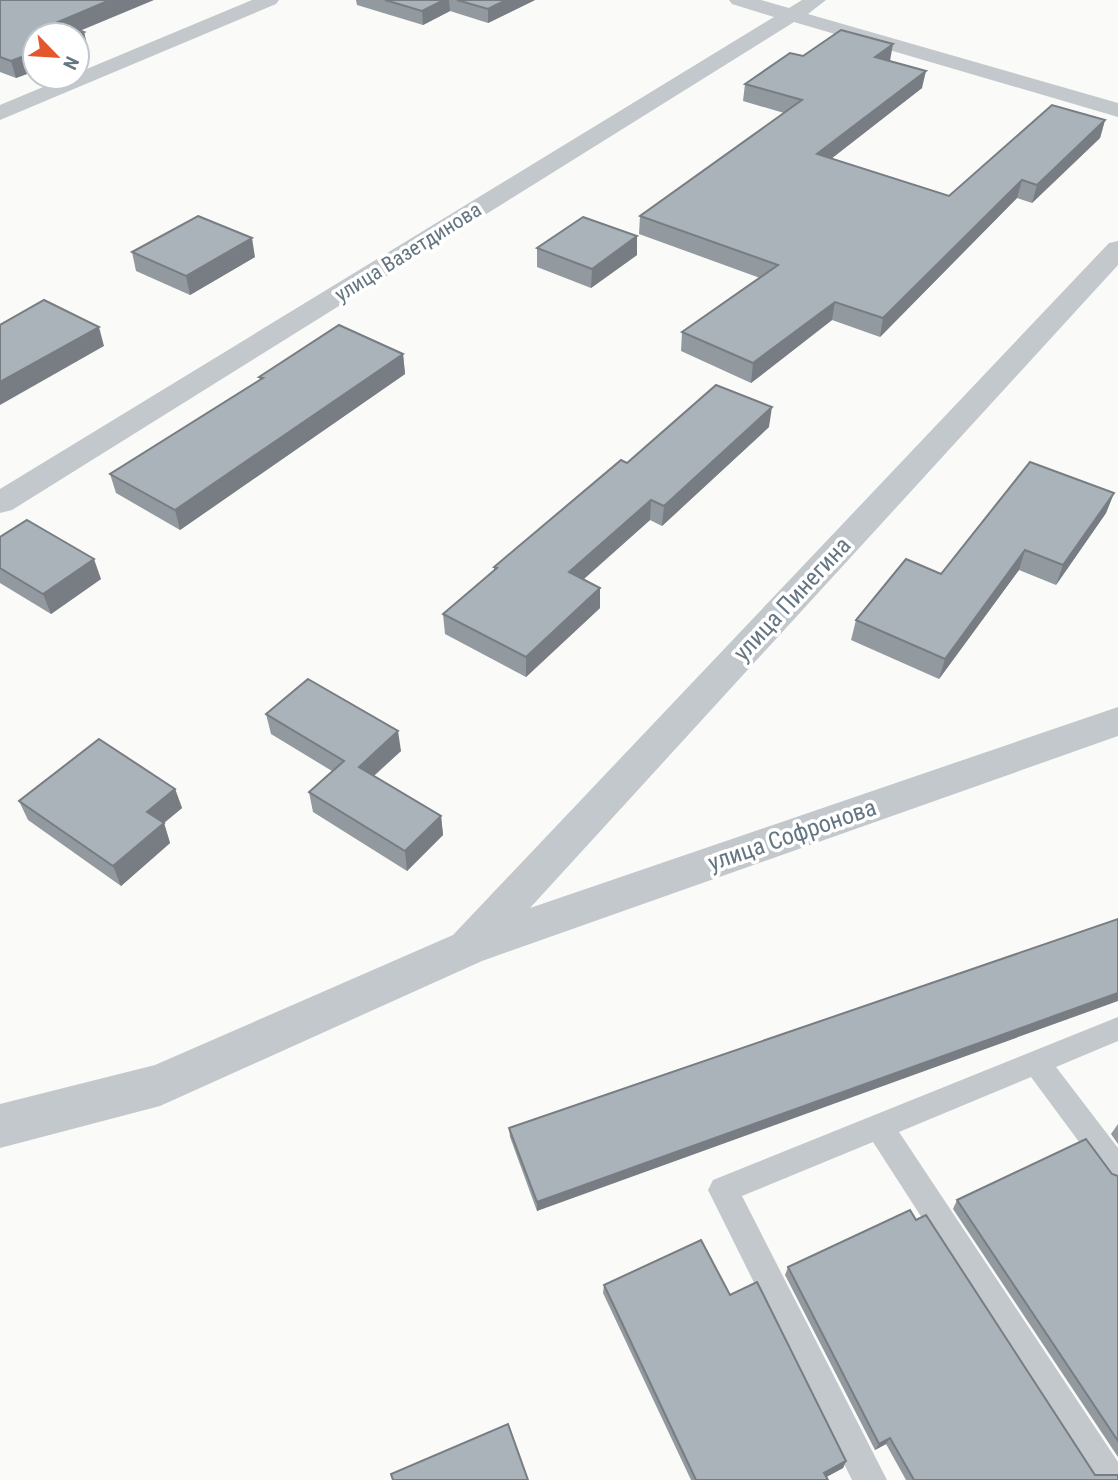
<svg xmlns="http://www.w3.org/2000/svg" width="1118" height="1480" font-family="'Roboto Condensed',sans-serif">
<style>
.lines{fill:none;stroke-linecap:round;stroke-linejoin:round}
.service{fill:#c3c8cc;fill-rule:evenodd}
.minor{fill:#c3c8cc;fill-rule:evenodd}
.wall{fill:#929a9f}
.shaded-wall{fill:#777d82}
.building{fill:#aab3b9;stroke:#777d82;stroke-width:2}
.labels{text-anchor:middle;stroke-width:7;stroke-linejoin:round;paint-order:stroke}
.far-street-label{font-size:21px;fill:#657683;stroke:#fff}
.street-label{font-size:24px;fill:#657683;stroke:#fff}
</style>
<rect width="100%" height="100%" fill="#fafaf8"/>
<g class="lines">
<polygon class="service" points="1118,1017 1118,1041 1056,1067 1118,1148 1118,1185 1108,1181 1031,1077 899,1132 1118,1462 1118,1480 1091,1480 873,1142 742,1196 887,1480 852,1480 713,1200 708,1190 713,1180"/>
<g class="minor">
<polygon points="252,0 279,0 276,4 0,120 0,105 67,77 77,77 77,73"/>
<polygon points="729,0 761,0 789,8 802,0 826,0 808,14 1118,103 1118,117 794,22 12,510 0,513 0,489 774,17 732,4"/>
<polygon points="1118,241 1118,265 530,908 1118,707 1118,736 482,961 160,1106 0,1148 0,1104 155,1065 453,935 1109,243"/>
</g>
</g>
<g class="wall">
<polygon points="0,0 84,32 88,49 77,54 77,35 35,35 35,71 16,78 0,72"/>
<polygon points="356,0 535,0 488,23 450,11 423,25 357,5"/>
<polygon points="803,56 890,61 922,88 831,159 949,196 1105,120 1100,138 1032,203 1017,198 880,337 832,320 751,383 681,351 682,332 760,278 639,234 640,216 784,113 743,101 745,84"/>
<polygon points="637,236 637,255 591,288 537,267 537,248"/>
<polygon points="132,252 255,257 190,295 136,271"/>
<polygon points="403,354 405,374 180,530 116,493 110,474 260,380 259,377"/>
<polygon points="769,427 662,526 650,520 584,579 600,588 600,608 526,677 445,634 443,614 494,570 494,567 627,463"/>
<polygon points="1114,493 1106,513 1056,585 1019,570 939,679 851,640 856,620 941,574"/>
<polygon points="0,537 101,579 51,614 0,583"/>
<polygon points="266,714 401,751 374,776 441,816 443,835 407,871 313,812 309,792 332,771 271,734"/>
<polygon points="175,789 182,808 164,823 170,843 121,886 28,820 19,801"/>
<polygon points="1118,919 537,1211 510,1137 509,1128"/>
<polygon points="1118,1124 1118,1144 1111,1134"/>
<polygon points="1112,1174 1118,1176 1118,1457 953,1209 957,1200"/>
<polygon points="788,1267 1095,1475 1118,1480 906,1480 886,1444 875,1450 785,1275"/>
<polygon points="604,1285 730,1295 846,1461 843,1468 826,1477 828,1480 691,1480 603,1293"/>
</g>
<g class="shaded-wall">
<polygon points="110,0 154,0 70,35 58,22"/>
<polygon points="444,0 449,0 450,11 423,25 422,11"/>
<polygon points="506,0 535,0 488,23 488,9"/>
<polygon points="84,32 88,49 77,54 77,35"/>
<polygon points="893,44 890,61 875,57"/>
<polygon points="35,52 35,71 16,78 11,61"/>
<polygon points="926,71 922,88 814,172 817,154"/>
<polygon points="1105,120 1100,138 1032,203 1037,185"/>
<polygon points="1022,180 1017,198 880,337 883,318"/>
<polygon points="637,236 637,255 591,288 592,269"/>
<polygon points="252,238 255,257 190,295 186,276"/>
<polygon points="835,302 832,320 751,383 753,363"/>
<polygon points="99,327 104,346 0,405 0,382"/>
<polygon points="403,354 405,374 180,530 175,510"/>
<polygon points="772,407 769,427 662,526 664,506"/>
<polygon points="1114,493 1106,513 1056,585 1063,565"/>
<polygon points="651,500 650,520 569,592 569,572"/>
<polygon points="1025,550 1019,570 939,679 945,659"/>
<polygon points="94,559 101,579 51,614 43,594"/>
<polygon points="600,588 600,608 526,677 526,657"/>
<polygon points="398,731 401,751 362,786 359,767"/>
<polygon points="175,789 182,808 154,831 147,812"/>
<polygon points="441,816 443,835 407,871 405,851"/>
<polygon points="164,823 170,843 121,886 113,866"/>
<polygon points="1118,993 1118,1001 537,1211 537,1202"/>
<polygon points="890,1438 886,1444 875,1450 879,1444"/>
<polygon points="846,1461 843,1468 821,1480 824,1473"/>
</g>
<g class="building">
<polygon points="0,0 110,0 58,22 84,32 77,35 35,35 35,52 11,61 0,57"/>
<polygon points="385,0 444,0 422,11"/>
<polygon points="457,0 506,0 488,9"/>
<polygon points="841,30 893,44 875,57 926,71 817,154 949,196 1052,105 1105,120 1037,185 1022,180 883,318 835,302 753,363 682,332 778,265 640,216 802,100 745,84 790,53 803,56"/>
<polygon points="198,216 252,238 186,276 132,252"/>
<polygon points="583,217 637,236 592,269 537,248"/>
<polygon points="44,300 99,327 0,382 0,325"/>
<polygon points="339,325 403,354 175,510 110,474 263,378 259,377"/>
<polygon points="716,385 772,407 664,506 651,500 569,572 600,588 526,657 443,614 497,568 494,567 621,460 627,463"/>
<polygon points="1030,462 1114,493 1063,565 1025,550 945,659 856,620 906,559 941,574"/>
<polygon points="27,520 94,559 43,594 0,568 0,537"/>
<polygon points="308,679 398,731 359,767 441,816 405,851 309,792 344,761 266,714"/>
<polygon points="99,739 175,789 147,812 164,823 113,866 19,801"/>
<polygon points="1118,919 1118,993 537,1202 509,1128"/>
<polygon points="1086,1139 1112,1174 1118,1176 1118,1441 957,1200"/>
<polygon points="910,1210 916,1220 926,1215 1095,1475 1118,1475 1118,1480 914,1480 890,1438 879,1444 788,1267"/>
<polygon points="701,1240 730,1295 757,1282 846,1461 824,1473 828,1480 696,1480 604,1285"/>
<polygon points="508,1424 528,1480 393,1480 391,1474"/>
</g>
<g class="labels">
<g class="far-street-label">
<text transform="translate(408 252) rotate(-32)" y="7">улица Вазетдинова</text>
</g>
<g class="street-label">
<text transform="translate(792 599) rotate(-47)" y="8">улица Пинегина</text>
<text transform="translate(792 835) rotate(-19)" y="8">улица Софронова</text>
</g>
</g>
<g transform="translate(56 56) rotate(115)"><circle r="33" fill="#ffffff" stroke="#c1c8cd" stroke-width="2"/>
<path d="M0-5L12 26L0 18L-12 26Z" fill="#e4572e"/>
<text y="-10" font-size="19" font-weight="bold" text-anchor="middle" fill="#657683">N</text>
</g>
</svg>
